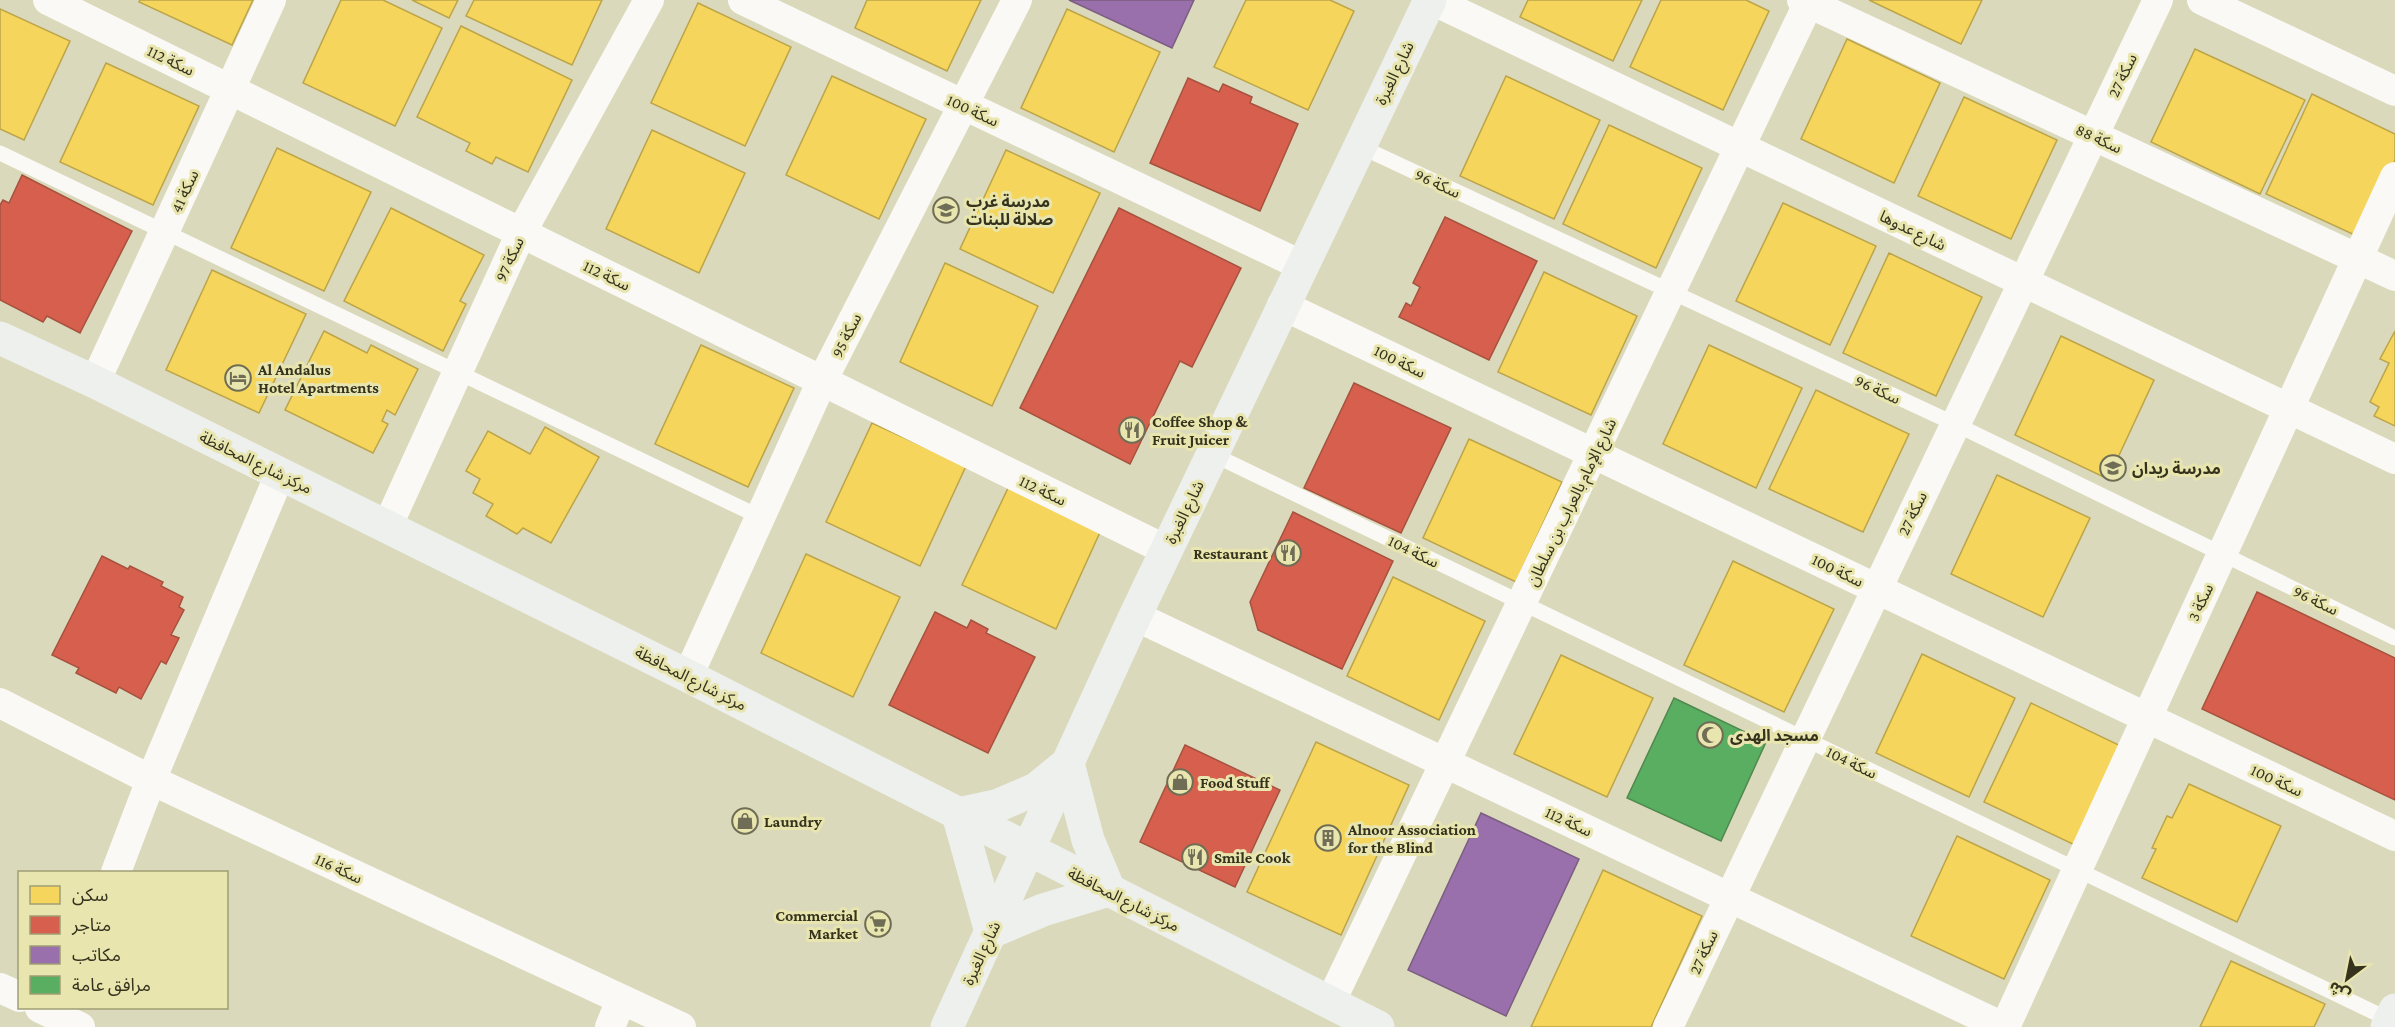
<svg xmlns="http://www.w3.org/2000/svg" width="2395" height="1027" font-family="'Crimson Pro','Noto Sans Arabic',serif">
<style>
.homes{fill:#f6d55c;stroke:#bca449;stroke-width:1.5}
.shops{fill:#d6604d;stroke:#a6523f;stroke-width:1.5}
.offices{fill:#9970ab;stroke:#7b5e81;stroke-width:1.5}
.public{fill:#5aae61;stroke:#4f894d;stroke-width:1.5}
.lines{fill:none;stroke-linecap:round;stroke-linejoin:round}
.lane{stroke:#faf9f5;stroke-width:15}
.street{stroke:#faf9f5;stroke-width:30}
.secondary{stroke:#edf0ed;stroke-width:33}
.labels{text-anchor:middle;stroke-width:6;stroke-linejoin:round;paint-order:stroke}
.street-label{font-size:16px;fill:#35331e;stroke:#e8e5ae}
.poi-label{font-size:16px;font-weight:bold;fill:#35331e;stroke:#e8e5ae;text-anchor:start}
</style>
<rect width="100%" height="100%" fill="#dbd9bb"/>
<g class="homes">
<polygon points="140,0 253,0 232,45 139,2"/>
<polygon points="341,0 383,0 442,28 395,126 303,83"/>
<polygon points="412,0 458,0 449,18"/>
<polygon points="474,0 602,0 572,65 466,16"/>
<polygon points="867,0 981,0 947,71 855,28"/>
<polygon points="1246,0 1330,0 1354,11 1308,110 1214,67"/>
<polygon points="1528,0 1642,0 1613,61 1520,17"/>
<polygon points="1661,0 1746,0 1769,11 1723,110 1630,67"/>
<polygon points="1869,0 1982,0 1961,44"/>
<polygon points="698,3 791,47 745,146 651,103"/>
<polygon points="0,9 70,41 24,140 0,129"/>
<polygon points="1067,9 1160,52 1114,152 1021,108"/>
<polygon points="461,26 572,80 528,172 496,157 492,164 466,151 470,143 417,117"/>
<polygon points="1847,39 1940,83 1894,183 1801,139"/>
<polygon points="2195,49 2305,100 2260,194 2151,142"/>
<polygon points="106,63 199,106 153,205 60,162"/>
<polygon points="832,76 926,119 879,219 786,175"/>
<polygon points="1506,76 1600,120 1554,219 1460,176"/>
<polygon points="2312,94 2395,134 2395,160 2359,237 2266,194"/>
<polygon points="1964,97 2057,140 2011,239 1918,196"/>
<polygon points="1609,125 1702,168 1656,268 1563,224"/>
<polygon points="652,130 745,173 699,273 606,229"/>
<polygon points="277,148 371,192 324,291 231,248"/>
<polygon points="1006,150 1100,193 1053,293 960,249"/>
<polygon points="1783,203 1876,246 1830,345 1736,301"/>
<polygon points="391,208 484,255 460,301 466,304 443,351 344,301"/>
<polygon points="1889,253 1982,297 1936,396 1843,353"/>
<polygon points="945,263 1038,306 992,406 900,362"/>
<polygon points="212,270 306,314 259,413 166,370"/>
<polygon points="1544,272 1637,316 1591,415 1498,372"/>
<polygon points="324,331 367,353 371,345 418,369 395,415 387,410 382,421 388,424 373,453 285,410"/>
<polygon points="2395,331 2395,426 2374,416 2379,407 2370,402 2389,363 2380,359"/>
<polygon points="2061,336 2154,380 2108,479 2015,435"/>
<polygon points="701,345 794,388 748,487 655,444"/>
<polygon points="1709,345 1802,388 1756,488 1663,444"/>
<polygon points="1816,390 1909,434 1863,532 1769,489"/>
<polygon points="872,423 966,466 920,566 826,522"/>
<polygon points="545,427 599,457 551,543 523,528 517,534 486,516 493,504 473,493 480,479 466,471 488,431 530,454"/>
<polygon points="1469,439 1562,482 1516,582 1423,538"/>
<polygon points="1997,475 2090,518 2043,617 1951,574"/>
<polygon points="1009,486 1101,530 1056,629 962,585"/>
<polygon points="806,554 900,597 853,697 761,653"/>
<polygon points="1733,561 1834,609 1784,712 1684,665"/>
<polygon points="1393,577 1485,621 1439,720 1347,676"/>
<polygon points="1922,654 2015,698 1969,797 1876,753"/>
<polygon points="1561,655 1653,698 1607,797 1514,754"/>
<polygon points="2031,703 2123,747 2077,846 1984,802"/>
<polygon points="1316,742 1409,785 1341,935 1247,892"/>
<polygon points="2189,784 2281,826 2237,922 2142,878 2156,849 2152,848 2167,816 2172,818"/>
<polygon points="1957,836 2050,880 2004,979 1911,936"/>
<polygon points="1603,870 1702,916 1651,1027 1531,1027"/>
<polygon points="2231,961 2325,1004 2314,1027 2200,1027"/>
</g>
<g class="shops">
<polygon points="1188,78 1219,92 1223,84 1252,97 1250,103 1298,124 1260,211 1150,163"/>
<polygon points="22,175 132,231 80,333 47,316 43,322 0,300 0,205 3,200 9,203"/>
<polygon points="1119,208 1241,268 1192,367 1180,361 1130,464 1020,408"/>
<polygon points="1445,217 1537,261 1489,360 1399,317 1406,303 1411,306 1420,287 1413,283"/>
<polygon points="1354,383 1451,428 1401,533 1304,488"/>
<polygon points="1293,512 1393,561 1342,669 1258,630 1250,602"/>
<polygon points="102,556 128,569 130,566 163,582 161,586 183,597 179,607 184,610 171,635 179,638 166,664 161,661 141,699 119,687 116,693 76,673 79,668 52,655"/>
<polygon points="2257,592 2395,658 2395,800 2202,709"/>
<polygon points="935,612 967,628 971,620 988,629 986,633 1035,657 988,753 889,705"/>
<polygon points="1185,745 1280,790 1235,887 1140,842"/>
</g>
<g class="offices">
<polygon points="1069,0 1194,0 1172,48"/>
<polygon points="1481,813 1579,859 1506,1016 1408,970"/>
</g>
<polygon class="public" points="1674,698 1766,742 1721,841 1627,798"/>
<g class="lines">
<g class="lane">
<polyline points="1359,146 1955,424 2395,638"/>
<polyline points="0,153 760,517"/>
<polyline points="1212,454 2390,1020"/>
</g>
<g class="street">
<polyline points="48,0 1166,550"/>
<polyline points="743,0 1301,265"/>
<polyline points="1432,0 2395,459"/>
<polyline points="1802,0 2395,276"/>
<polyline points="2202,0 2395,91"/>
<polyline points="1282,305 2395,836"/>
<polyline points="95,382 271,0"/>
<polyline points="387,527 521,233 649,0"/>
<polyline points="1135,616 2003,1027"/>
<polyline points="688,676 822,381 1017,0"/>
<polyline points="0,703 151,780 681,1027"/>
<polyline points="116,872 151,780 280,474"/>
<polyline points="0,988 20,997"/>
<polyline points="1330,1003 1810,0"/>
<polyline points="40,1008 80,1027"/>
<polyline points="610,1027 621,1000"/>
<polyline points="1668,1027 2158,0"/>
<polyline points="2005,1027 2395,177"/>
</g>
<g class="secondary">
<polyline points="0,338 95,382 688,676 1378,1027"/>
<polygon points="1068,763 1088,840 1109,890 1043,910 991,932 958,814 999,805 1036,789"/>
<polyline points="947,1027 1135,616 1430,0"/>
<polyline points="2387,1027 2395,1010"/>
</g>
</g>
<defs>
<g id="university-ring" transform="scale(1.35)"><circle r="9.5" fill="#e8e5ae" stroke="#6f6d55" stroke-width="1.5"/><path d="M0-5L7-2L0 1L-7-2ZM-4 1L0 2.5L4 1V4Q0 6-4 4Z" fill="#6f6d55"/></g>
<g id="hotel-ring" transform="scale(1.35)"><circle r="9.5" fill="#e8e5ae" stroke="#6f6d55" stroke-width="1.5"/><path d="M-6-4.5h1.5V1H6V5H4.5V3h-9V5H-6ZM-4 0a1.8 1.8 0 1 1 3.6 0ZM.5 0V-2.5h3Q6-2.5 6 0Z" fill="#6f6d55"/></g>
<g id="restaurant-ring" transform="scale(1.35)"><circle r="9.5" fill="#e8e5ae" stroke="#6f6d55" stroke-width="1.5"/><path d="M-5-6h1v4h1v-4h1v4h1v-4h1v5L-1.5 .5V6h-2V.5L-5-1ZM5-6V6H3V1.5H1.5Q1.5-4 5-6Z" fill="#6f6d55"/></g>
<g id="mosque-ring" transform="scale(1.35)"><circle r="9.5" fill="#e8e5ae" stroke="#6f6d55" stroke-width="1.5"/><path d="M3.5-4.9A6 6 0 1 0 3.5 4.9A5 5 0 1 1 3.5-4.9Z" fill="#6f6d55"/></g>
<g id="shop-ring" transform="scale(1.35)"><circle r="9.5" fill="#e8e5ae" stroke="#6f6d55" stroke-width="1.5"/><path d="M-5-2.5h2.3a2.7 3.5 0 0 1 5.4 0H5L5.5 6h-11ZM-1.5-2.5h3a1.5 2.3 0 0 0-3 0Z" fill="#6f6d55"/></g>
<g id="building-ring" transform="scale(1.35)"><circle r="9.5" fill="#e8e5ae" stroke="#6f6d55" stroke-width="1.5"/><path d="M-4-6H4V6H1V3H-1V6H-4ZM-2.5-4.3h1.7v1.8h-1.7ZM.8-4.3h1.7v1.8H.8ZM-2.5-1h1.7V.8h-1.7ZM.8-1h1.7V.8H.8Z" fill="#6f6d55"/></g>
<g id="supermarket-ring" transform="scale(1.35)"><circle r="9.5" fill="#e8e5ae" stroke="#6f6d55" stroke-width="1.5"/><path d="M-6-5.5h2.5l.6 2H6L4.5 2H-2.5L-4.4-4H-6ZM-1.5 3.2a1.3 1.3 0 1 0 .1 0ZM3 3.2a1.3 1.3 0 1 0 .1 0Z" fill="#6f6d55"/></g>
</defs>
<g fill-rule="evenodd">
<use href="#university-ring" x="946" y="210"/>
<use href="#hotel-ring" x="238" y="378"/>
<use href="#restaurant-ring" x="1132" y="430"/>
<use href="#university-ring" x="2113" y="468"/>
<use href="#restaurant-ring" x="1288" y="553"/>
<use href="#mosque-ring" x="1710" y="735"/>
<use href="#shop-ring" x="1180" y="782"/>
<use href="#shop-ring" x="745" y="821"/>
<use href="#building-ring" x="1328" y="838"/>
<use href="#restaurant-ring" x="1195" y="857"/>
<use href="#supermarket-ring" x="878" y="924"/>
</g>
<g class="labels">
<g class="street-label">
<text transform="translate(171 60) rotate(26)" y="6">سكة 112</text>
<text transform="translate(1394 73) rotate(-64)" y="6">شارع الغبرة</text>
<text transform="translate(2122 75) rotate(-64)" y="6">سكة 27</text>
<text transform="translate(973 110) rotate(25)" y="6">سكة 100</text>
<text transform="translate(2099 138) rotate(25)" y="6">سكة 88</text>
<text transform="translate(1438 183) rotate(25)" y="6">سكة 96</text>
<text transform="translate(184 191) rotate(-65)" y="6">سكة 41</text>
<text transform="translate(1913 230) rotate(26)" y="6">شارع عدوها</text>
<text transform="translate(509 259) rotate(-65)" y="6">سكة 97</text>
<text transform="translate(607 275) rotate(26)" y="6">سكة 112</text>
<text transform="translate(846 335) rotate(-63)" y="6">سكة 95</text>
<text transform="translate(1400 361) rotate(26)" y="6">سكة 100</text>
<text transform="translate(1878 389) rotate(25)" y="6">سكة 96</text>
<text transform="translate(256 462) rotate(26)" y="6">مركز شارع المحافظة</text>
<text transform="translate(1043 490) rotate(26)" y="6">سكة 112</text>
<text transform="translate(1571 502) rotate(-64)" y="6">شارع الإمام بالعراب بن سلطان</text>
<text transform="translate(1184 512) rotate(-64)" y="6">شارع الغبرة</text>
<text transform="translate(1912 513) rotate(-64)" y="6">سكة 27</text>
<text transform="translate(1414 551) rotate(26)" y="6">سكة 104</text>
<text transform="translate(1838 570) rotate(26)" y="6">سكة 100</text>
<text transform="translate(2316 600) rotate(26)" y="6">سكة 96</text>
<text transform="translate(2200 602) rotate(-65)" y="6">سكة 3</text>
<text transform="translate(691 678) rotate(27)" y="6">مركز شارع المحافظة</text>
<text transform="translate(1852 762) rotate(26)" y="6">سكة 104</text>
<text transform="translate(2277 780) rotate(25)" y="6">سكة 100</text>
<text transform="translate(1569 821) rotate(25)" y="6">سكة 112</text>
<text transform="translate(339 868) rotate(25)" y="6">سكة 116</text>
<text transform="translate(1124 899) rotate(27)" y="6">مركز شارع المحافظة</text>
<text transform="translate(1703 952) rotate(-65)" y="6">سكة 27</text>
<text transform="translate(981 953) rotate(-65)" y="6">شارع الغبرة</text>
</g>
<g class="poi-label">
<text x="966" y="207">مدرسة غرب<tspan x="966" dy="18">صلالة للبنات</tspan></text>
<text x="258" y="375">Al Andalus<tspan x="258" dy="18">Hotel Apartments</tspan></text>
<text x="1152" y="427">Coffee Shop &amp;<tspan x="1152" dy="18">Fruit Juicer</tspan></text>
<text x="2132" y="474">مدرسة ريدان</text>
<text x="1268" y="559" text-anchor="end">Restaurant</text>
<text x="1730" y="741">مسجد الهدى</text>
<text x="1200" y="788">Food Stuff</text>
<text x="764" y="827">Laundry</text>
<text x="1348" y="835">Alnoor Association<tspan x="1348" dy="18">for the Blind</tspan></text>
<text x="1214" y="863">Smile Cook</text>
<text x="858" y="921" text-anchor="end">Commercial<tspan x="858" dy="18">Market</tspan></text>
</g>
</g>
<rect x="18" y="871" width="210" height="138" fill="#e8e5ae" stroke="#a09e74" stroke-width="1.5"/>
<rect x="30" y="886" width="30" height="18" fill="#f6d55c" stroke="#a09e74" stroke-width="1.5"/>
<text x="72" y="901" font-size="18" fill="#35331e">سكن</text>
<rect x="30" y="916" width="30" height="18" fill="#d6604d" stroke="#a09e74" stroke-width="1.5"/>
<text x="72" y="931" font-size="18" fill="#35331e">متاجر</text>
<rect x="30" y="946" width="30" height="18" fill="#9970ab" stroke="#a09e74" stroke-width="1.5"/>
<text x="72" y="961" font-size="18" fill="#35331e">مكاتب</text>
<rect x="30" y="976" width="30" height="18" fill="#5aae61" stroke="#a09e74" stroke-width="1.5"/>
<text x="72" y="991" font-size="18" fill="#35331e">مرافق عامة</text>
<g transform="translate(2347 979) rotate(212)" stroke="#e8e5ae" stroke-width="4.5" paint-order="stroke">
<path d="M0-4.5L10 22L0 15L-10 22Z" fill="#35331e"/>
<text y="-9" font-size="16" font-weight="bold" text-anchor="middle" fill="#35331e">ش</text>
</g>
</svg>
